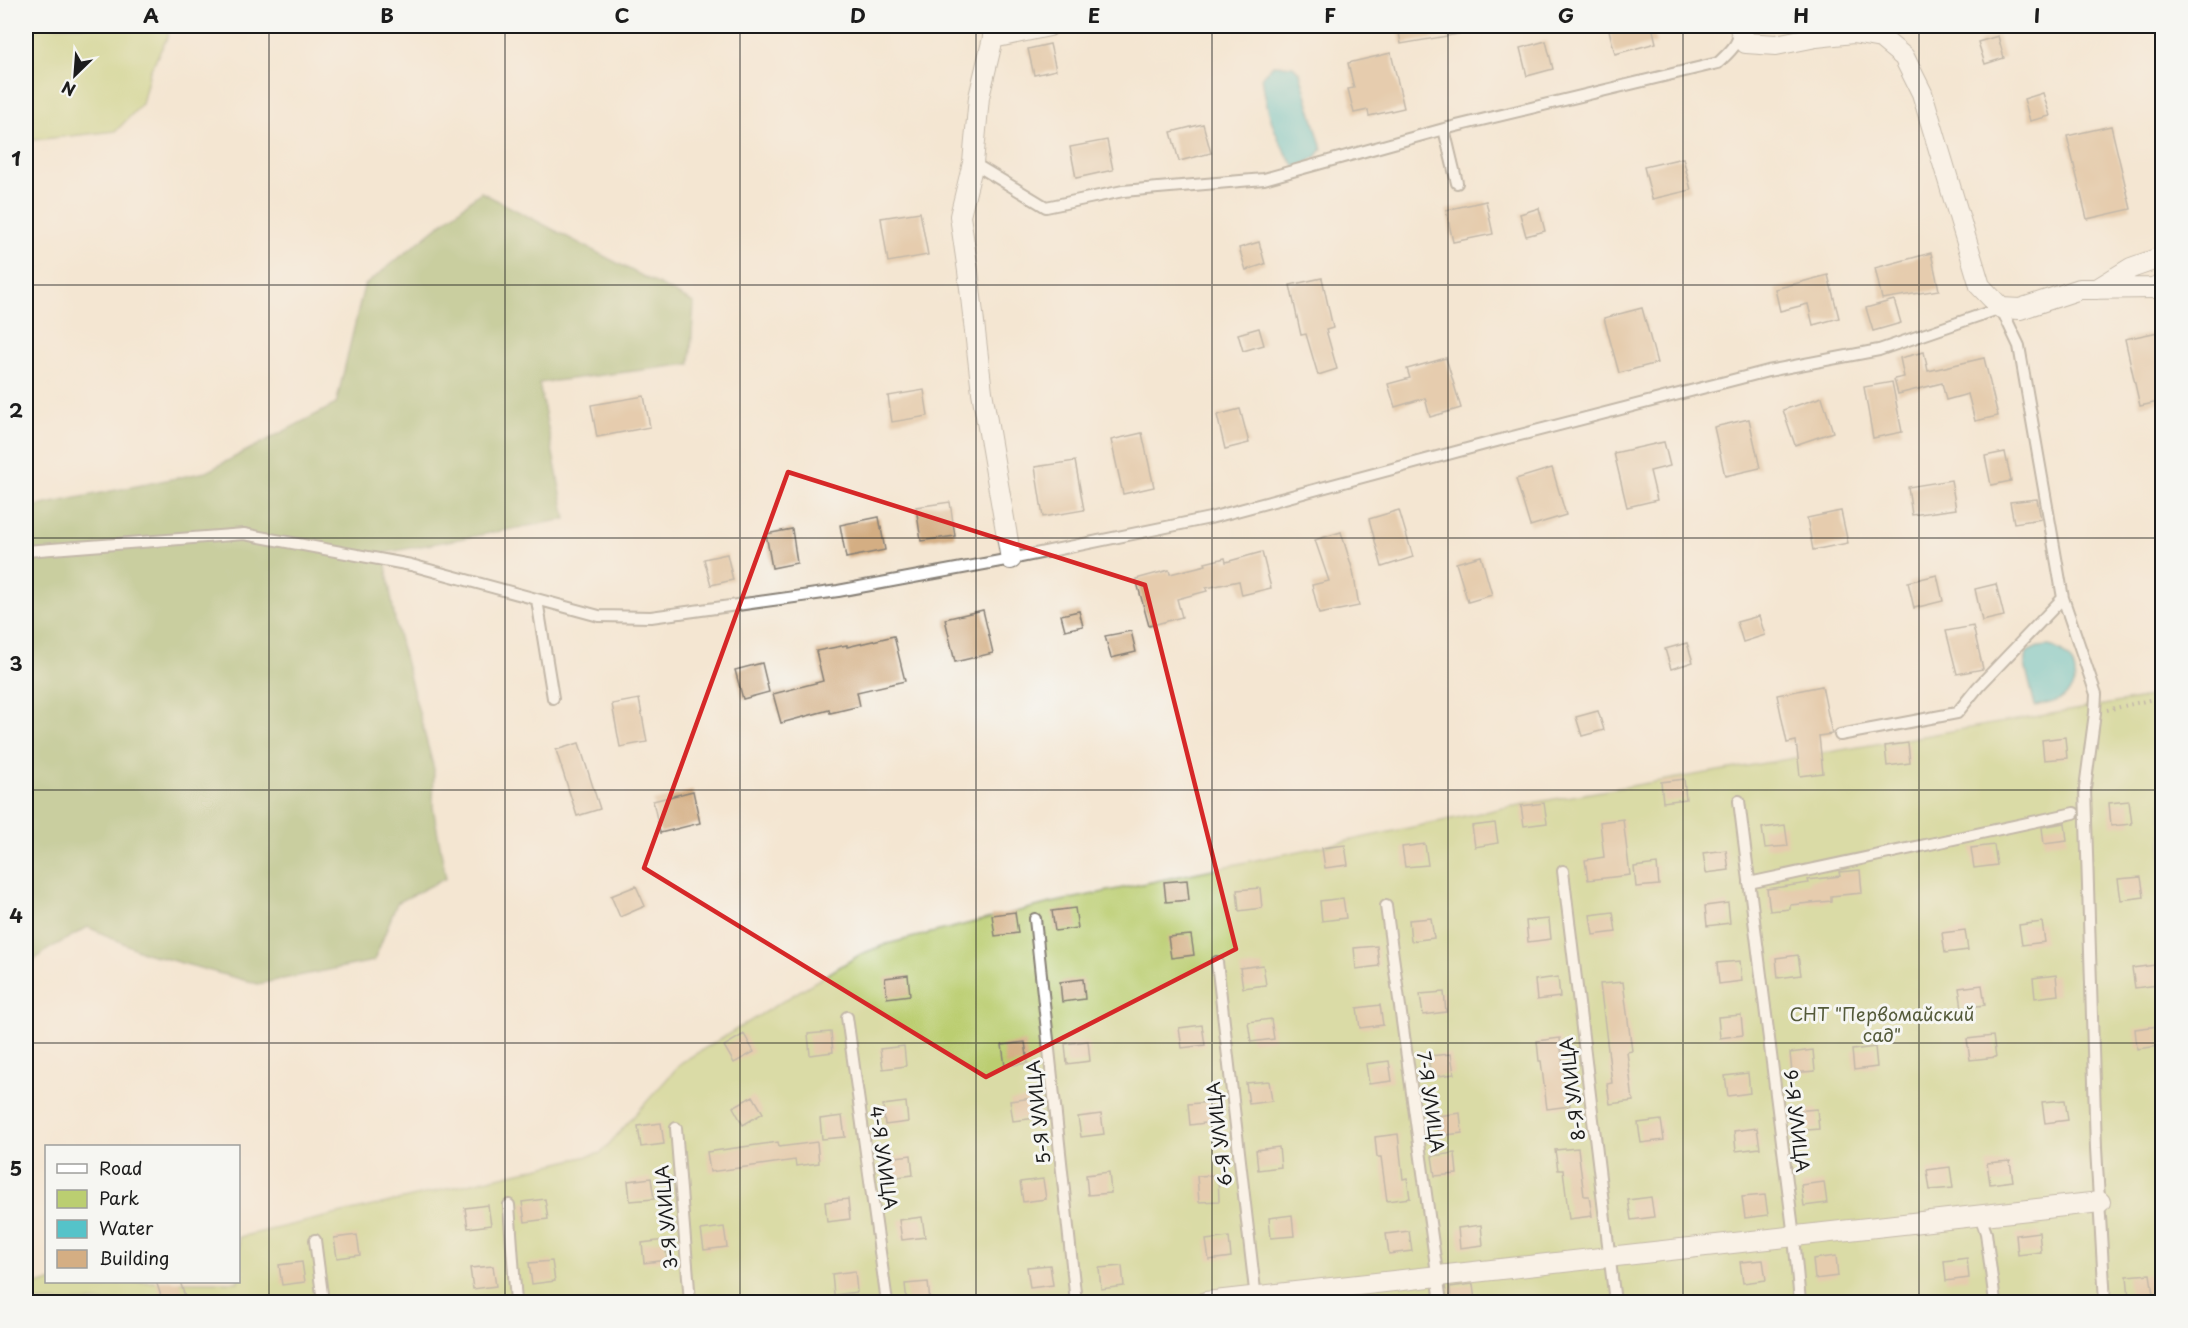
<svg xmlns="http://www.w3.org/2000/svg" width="2188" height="1328" font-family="'Playpen Sans',sans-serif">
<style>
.green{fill:#bbce71;stroke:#6c7546;stroke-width:1.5}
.forest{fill:#94b163;stroke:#586640;stroke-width:1.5}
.water{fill:#55c3c9;stroke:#387072;stroke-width:1.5}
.building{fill:#d4ae83}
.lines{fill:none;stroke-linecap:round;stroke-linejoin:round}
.lane-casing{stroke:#888177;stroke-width:14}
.street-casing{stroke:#888177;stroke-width:22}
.path{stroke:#888177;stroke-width:4;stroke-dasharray:1.5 4.5;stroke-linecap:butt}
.lane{stroke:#fff;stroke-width:10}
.street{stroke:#fff;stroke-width:20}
.marked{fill:none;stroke:#d62828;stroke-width:4.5;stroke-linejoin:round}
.grid{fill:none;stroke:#1c1c1c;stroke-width:1.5;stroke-opacity:0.55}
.labels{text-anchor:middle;stroke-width:6;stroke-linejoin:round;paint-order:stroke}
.park-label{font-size:18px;fill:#545a3a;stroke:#f6f6f2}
.street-label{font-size:18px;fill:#1c1c1c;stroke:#f6f6f2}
.neatline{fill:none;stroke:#1c1c1c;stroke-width:2}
.grid-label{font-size:20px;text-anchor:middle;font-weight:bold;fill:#1c1c1c}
</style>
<rect width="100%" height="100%" fill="#f6f6f2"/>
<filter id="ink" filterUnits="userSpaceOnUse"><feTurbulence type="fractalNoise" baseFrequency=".0167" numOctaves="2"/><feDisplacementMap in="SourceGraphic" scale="12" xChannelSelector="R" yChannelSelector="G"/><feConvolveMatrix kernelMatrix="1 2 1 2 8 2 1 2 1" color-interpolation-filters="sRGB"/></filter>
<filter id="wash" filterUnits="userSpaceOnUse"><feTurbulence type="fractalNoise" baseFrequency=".008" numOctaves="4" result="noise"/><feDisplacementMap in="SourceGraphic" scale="24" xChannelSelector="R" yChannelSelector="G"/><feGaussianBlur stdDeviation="1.35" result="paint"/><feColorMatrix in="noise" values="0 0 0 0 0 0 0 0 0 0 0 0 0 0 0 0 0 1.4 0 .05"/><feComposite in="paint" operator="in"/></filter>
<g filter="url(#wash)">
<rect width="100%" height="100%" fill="#f4e6d2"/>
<path class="green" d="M26,26H169L168,36L150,71L142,104L116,131L26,141Z
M2162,695V1302H26V1287L48,1282H238L239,1237L601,1153L682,1062L861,954L887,944L1047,904L1508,807Z"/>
<path class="forest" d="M481,192L694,303L690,364L539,383L566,519L384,553L396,626L434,769L433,807L446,878L397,903L374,961L258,984L145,953L88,927L45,951L26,967V508L206,472L336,404L364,286Z"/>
<path class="water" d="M1273,65L1293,66L1300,73L1322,149L1317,156L1297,169C1276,143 1266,110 1262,77Z
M2049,646C2073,652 2085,679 2065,696C2056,703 2046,704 2035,706L2025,665L2027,652L2038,647Z"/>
<g id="blocks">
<path class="building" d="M1398,26H1458L1459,34L1401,44Z
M1608,26H1652L1656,43L1615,54Z
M1998,36L2004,58L1985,64L1978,42Z
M1546,41L1553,69L1527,76L1520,48Z
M1050,44L1056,70L1034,75L1028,49Z
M1391,53L1404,108L1369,116L1368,110L1354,113L1348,89L1354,88L1348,63Z
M2043,93L2050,116L2030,121L2024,99Z
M1203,124L1211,153L1179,161L1171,132Z
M2111,126L2131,209L2087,219L2067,136Z
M1107,140L1113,170L1076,178L1070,147Z
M1683,158L1691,190L1652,199L1644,167Z
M1486,201L1493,234L1453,242L1446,210Z
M1539,208L1545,231L1526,236L1520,214Z
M920,212L928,255L888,262L881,218Z
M1259,242L1265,264L1246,270L1239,248Z
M1931,253L1939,290L1882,299L1875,268Z
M1828,275L1839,318L1813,325L1808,304L1780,311L1775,289Z
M1322,278L1333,328L1326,330L1337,369L1318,375L1306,334L1301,335L1290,285Z
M1894,300L1901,323L1873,331L1866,308Z
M1642,308L1657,363L1619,373L1604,318Z
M1259,328L1264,345L1243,351L1238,334Z
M2163,331V401L2140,406L2125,339Z
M1924,352L1928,371L1984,358L1998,416L1975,421L1968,394L1946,400L1942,383L1898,394L1894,379L1904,377L1900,358Z
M1446,358L1461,408L1430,417L1425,398L1395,407L1388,384L1410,378L1407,369Z
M1892,382L1902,432L1873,438L1864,387Z
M924,390L928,416L892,422L888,396Z
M644,396L650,427L597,437L591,405Z
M1822,397L1833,432L1795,445L1783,410Z
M1240,409L1249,443L1225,449L1217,415Z
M1749,419L1760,468L1725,476L1714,427Z
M1142,433L1154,487L1123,494L1111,440Z
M1664,442L1670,466L1650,471L1657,500L1627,507L1614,453Z
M2005,452L2011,481L1991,485L1985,456Z
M1075,461L1084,510L1043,517L1035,467Z
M1552,468L1566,515L1530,526L1516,479Z
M1951,480L1956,509L1912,515L1908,487Z
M2037,499L2041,519L2014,523L2010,502Z
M950,502L955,536L921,541L916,507Z
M1399,510L1413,557L1382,567L1369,519Z
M1841,511L1848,543L1813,550L1807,518Z
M879,517L885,550L846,558L840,525Z
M792,529L797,563L772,568L766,534Z
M1341,532L1353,571L1359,606L1319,614L1312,585L1329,581L1315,540Z
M1262,552L1271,588L1242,595L1239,581L1206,588L1207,591L1177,599L1182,617L1149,626L1136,579L1169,570L1170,574L1206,565L1205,563L1225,558L1226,562Z
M727,554L733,580L711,585L704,559Z
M1481,556L1492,595L1468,602L1456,563Z
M1937,575L1943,601L1914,608L1908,582Z
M1996,584L2004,616L1982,621L1975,589Z
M983,610L993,653L955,662L945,619Z
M1079,611L1083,626L1065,630L1061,615Z
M1759,616L1765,635L1743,642L1737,622Z
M1973,626L1983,669L1957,674L1946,631Z
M1131,631L1136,652L1111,658L1105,636Z
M894,636L905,681L857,692L860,706L830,713L829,710L781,723L773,694L823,681L816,651L847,645V647Z
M1687,643L1693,662L1671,669L1665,649Z
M762,663L769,692L743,699L735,670Z
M1822,686L1832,734L1819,736L1823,773L1800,776L1796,741L1787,743L1777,695Z
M639,699L647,742L620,747L612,704Z
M1598,711L1604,730L1582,736L1576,717Z
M2065,737L2067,758L2044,760L2042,740Z
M579,743L600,809L577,816L556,750Z
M1908,743L1910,763L1887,766L1885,746Z
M1684,779L1686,799L1663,802L1661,782Z
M693,791L700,823L660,833L653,801Z
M2129,801L2132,824L2111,826L2109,803Z
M1544,803L1547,823L1524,826L1521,806Z
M1623,819L1630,875L1588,880L1585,860L1604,857L1600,822Z
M1495,823L1498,843L1475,847L1472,826Z
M2065,823L2067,841L2044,844L2042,827Z
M1785,825L1788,846L1765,848L1762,828Z
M1425,844L1428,865L1405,867L1402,847Z
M1345,845L1348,865L1325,868L1322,848Z
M1994,845L1997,865L1974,868L1971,848Z
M1726,850L1729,870L1706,873L1703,853Z
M1657,864L1659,885L1636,887L1634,867Z
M1860,870L1862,893L1831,896V901L1790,905V909L1770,911L1767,889L1809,883L1808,880L1840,876L1839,872Z
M2141,877L2144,897L2121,900L2118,879Z
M1187,880L1189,900L1166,902L1164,882Z
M636,886L645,906L620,917L611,896Z
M1260,888L1262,908L1239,911L1237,890Z
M1343,898L1346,918L1322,921L1320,901Z
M1728,903L1730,923L1707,926L1705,906Z
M1075,908L1078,928L1055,931L1052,911Z
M1015,912L1018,933L995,936L992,915Z
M1613,912L1616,932L1593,935L1590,915Z
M1431,918L1434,938L1411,941L1409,920Z
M1549,919L1551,939L1528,942L1526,921Z
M2042,922L2045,942L2022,945L2019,925Z
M1965,930L1968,950L1945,953L1942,933Z
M1191,935L1194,955L1171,958L1168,937Z
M1377,946L1379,966L1356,969L1354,948Z
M1798,955L1801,975L1778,978L1776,958Z
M1740,961L1742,981L1719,984L1717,963Z
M1263,965L1266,985L1243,988L1240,968Z
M2155,965L2158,985L2135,988L2132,968Z
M908,975L910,995L887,998L885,978Z
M2056,975L2058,995L2035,998L2033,978Z
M1558,977L1560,997L1537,1000L1535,980Z
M1083,979L1085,999L1062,1002L1060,982Z
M1623,982L1632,1051L1627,1052L1633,1101L1610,1104L1607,1084L1612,1083L1600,984Z
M1982,985L1985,1005L1962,1008L1959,988Z
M1444,992L1446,1012L1423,1015L1420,994Z
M1380,1005L1383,1025L1360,1028L1357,1008Z
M1741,1015L1743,1035L1720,1038L1718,1017Z
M1271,1019L1274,1039L1251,1042L1248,1022Z
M1202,1025L1205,1045L1182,1048L1179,1028Z
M2158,1026L2160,1046L2137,1049L2135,1029Z
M831,1032L833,1052L810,1055L808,1034Z
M744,1034L754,1052L734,1063L724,1046Z
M1993,1036L1996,1057L1970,1060L1967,1039Z
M1560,1038L1565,1086H1568L1570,1106L1547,1109L1541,1061H1539L1537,1041Z
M1088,1041L1090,1061L1067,1064L1065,1044Z
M1025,1042L1028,1063L1005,1066L1002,1045Z
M904,1046L906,1066L883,1069L880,1049Z
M1875,1047L1877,1067L1854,1070L1852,1050Z
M1813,1050L1815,1071L1792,1073L1790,1053Z
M1451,1054L1454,1074L1431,1077L1428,1056Z
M1389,1061L1392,1081L1369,1084L1366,1064Z
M1748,1073L1750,1093L1728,1096L1725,1076Z
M1269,1081L1272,1101L1249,1104L1246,1083Z
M753,1096L763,1113L743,1125L733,1107Z
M1033,1098L1036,1118L1013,1121L1010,1101Z
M2065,1100L2068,1120L2045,1123L2042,1102Z
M906,1102L908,1122L885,1125L883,1105Z
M1211,1102L1213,1122L1190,1125L1188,1104Z
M1817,1109L1819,1129L1796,1131L1794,1111Z
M1460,1113L1462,1133L1439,1136L1437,1116Z
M1101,1114L1104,1134L1081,1137L1078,1117Z
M842,1116L845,1137L822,1139L820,1119Z
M1661,1120L1664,1140L1641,1143L1638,1123Z
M661,1123L664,1144L641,1147L638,1126Z
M1757,1128L1760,1148L1736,1151L1734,1131Z
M1398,1134L1403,1179L1407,1178L1410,1198L1387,1201L1381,1157H1377L1375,1137Z
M778,1142L779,1147L817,1142L819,1163L796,1166L795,1160L710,1172L707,1152Z
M1279,1147L1281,1167L1258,1170L1256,1150Z
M1578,1148L1584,1196H1589L1592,1216L1569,1219L1563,1170H1558L1555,1150Z
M1455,1153L1457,1174L1435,1176L1432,1156Z
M911,1155L913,1175L890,1178L888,1158Z
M2010,1161L2013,1181L1990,1184L1987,1163Z
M1950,1167L1953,1188L1930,1190L1927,1170Z
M1109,1172L1111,1193L1088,1195L1086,1175Z
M1218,1175L1219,1201L1199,1202L1197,1176Z
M651,1178L654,1199L630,1201L628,1181Z
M1043,1179L1046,1199L1023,1202L1020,1182Z
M1824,1182L1827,1203L1804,1206L1801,1185Z
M1765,1195L1768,1215L1745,1218L1742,1197Z
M1651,1197L1654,1217L1631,1220L1628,1200Z
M545,1199L548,1219L525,1222L522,1202Z
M848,1199L850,1219L827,1222L825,1202Z
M488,1205L491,1225L468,1228L465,1208Z
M1292,1215L1294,1236L1271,1238L1269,1218Z
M922,1217L925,1237L902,1240L899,1220Z
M1481,1225L1483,1245L1460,1248L1458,1228Z
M724,1227L727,1247L704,1250L701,1230Z
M1409,1231L1412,1251L1389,1254L1386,1234Z
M2039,1232L2041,1252L2018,1255L2016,1235Z
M357,1235L360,1255L337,1258L334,1238Z
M1229,1237L1231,1257L1209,1260L1206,1240Z
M665,1240L667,1260L644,1263L642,1243Z
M1836,1256L1838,1276L1815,1279L1813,1259Z
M1967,1258L1969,1278L1946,1281L1944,1261Z
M1763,1260L1766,1280L1743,1283L1740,1262Z
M552,1261L555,1281L532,1284L529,1263Z
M302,1262L305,1282L282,1285L279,1265Z
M1050,1265L1053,1285L1030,1288L1027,1267Z
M493,1266L496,1286L473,1289L470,1268Z
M1122,1266L1124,1286L1101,1289L1099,1268Z
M855,1271L857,1292L834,1295L832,1274Z
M2150,1274L2153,1294L2129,1297L2127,1276Z
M156,1281H180L185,1297L163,1302Z
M928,1282L930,1302H907L905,1284Z
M1473,1284L1475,1301L1451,1302L1450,1287Z"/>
</g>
</g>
<g filter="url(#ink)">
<use href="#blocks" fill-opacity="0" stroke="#888177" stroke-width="1.5"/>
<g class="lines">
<g class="lane-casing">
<path id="lane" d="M973,163L1046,207L1123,191L1264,179L1444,129
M1457,183L1444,129L1718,63C1727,54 1739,45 1739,32
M26,551L244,534L411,565L599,616L651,617L838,591L1011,559L1210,518L1489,443L1768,371L1879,350L2001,308L2019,346L2063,598L2096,694L2095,713L2085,788L2096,1148L2105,1302
M537,600L553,698
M1840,735L1957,713L1978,687L2063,598
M1739,801L1794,1237L1800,1302
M1563,871L1615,1302
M1749,883L2074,813
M1386,906L1441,1302
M1035,919L1076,1302
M1217,962L1256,1299
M847,1017L887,1302
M676,1128L690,1302
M509,1205L516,1302
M1980,1216L1986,1233L1995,1302
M315,1240L323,1302"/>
</g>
<g class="street-casing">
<path id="street" d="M993,26V38L979,97L973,163L960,216L968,271L982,392L1011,559
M1739,26L1746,43L1776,45L1816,37L1853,33L1881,38L1904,57L1922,93L1980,286L2001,308L2020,309L2080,289L2153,288L2162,284
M993,38L1049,26
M2097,289L2131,268L2162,257
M1206,1302L2100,1202"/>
</g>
<path class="path" d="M2107,710L2162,697"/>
<use href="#lane" class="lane"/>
<use href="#street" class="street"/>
</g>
</g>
<path d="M0 0H2188V1328H0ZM788,472L1145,585L1236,949L986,1077L644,868Z" fill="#f4e6d2" fill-opacity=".55" fill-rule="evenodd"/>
<path class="marked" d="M788,472L1145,585L1236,949L986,1077L644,868Z"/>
<path class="grid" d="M269,26V1302M505,26V1302M740,26V1302M976,26V1302M1212,26V1302M1448,26V1302M1683,26V1302M1919,26V1302M26,285H2162M26,538H2162M26,790H2162M26,1043H2162"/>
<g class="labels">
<g class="park-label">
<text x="1882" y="1021">СНТ "Первомайский<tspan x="1882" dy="21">сад"</tspan></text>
</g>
<g class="street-label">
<text transform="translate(1573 1089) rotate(-97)" y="6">8-Я УЛИЦА</text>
<text transform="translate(1430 1102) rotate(82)" y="6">7-Я УЛИЦА</text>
<text transform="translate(1039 1112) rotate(-96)" y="6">5-Я УЛИЦА</text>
<text transform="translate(1796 1121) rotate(83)" y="6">9-Я УЛИЦА</text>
<text transform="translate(1220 1134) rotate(-97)" y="6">6-Я УЛИЦА</text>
<text transform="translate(883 1158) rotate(82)" y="6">4-Я УЛИЦА</text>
<text transform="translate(667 1217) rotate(-95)" y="6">3-Я УЛИЦА</text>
</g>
</g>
<rect width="2188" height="1328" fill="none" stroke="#f6f6f2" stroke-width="66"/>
<rect x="45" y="1145" width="195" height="138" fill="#f6f6f2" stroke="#9f9f9c" stroke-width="1.5"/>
<rect x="57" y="1164" width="30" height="9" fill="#ffffff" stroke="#9f9f9c" stroke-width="1.5"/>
<text x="99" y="1175" font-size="18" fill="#1c1c1c">Road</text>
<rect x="57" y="1190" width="30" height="18" fill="#bbce71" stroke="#9f9f9c" stroke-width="1.5"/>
<text x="99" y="1205" font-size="18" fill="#1c1c1c">Park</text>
<rect x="57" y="1220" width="30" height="18" fill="#55c3c9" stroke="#9f9f9c" stroke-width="1.5"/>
<text x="99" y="1235" font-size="18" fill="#1c1c1c">Water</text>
<rect x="57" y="1250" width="30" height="18" fill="#d4ae83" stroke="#9f9f9c" stroke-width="1.5"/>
<text x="99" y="1265" font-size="18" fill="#1c1c1c">Building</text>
<g transform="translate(75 75) rotate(205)" stroke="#f6f6f2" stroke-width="4.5" paint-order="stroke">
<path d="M0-4.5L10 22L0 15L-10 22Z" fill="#1c1c1c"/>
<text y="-9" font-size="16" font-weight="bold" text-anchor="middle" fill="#1c1c1c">N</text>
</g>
<rect x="33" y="33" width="2122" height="1262" class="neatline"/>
<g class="grid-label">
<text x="151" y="23">A</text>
<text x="387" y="23">B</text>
<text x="622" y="23">C</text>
<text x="858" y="23">D</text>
<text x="1094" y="23">E</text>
<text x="1330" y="23">F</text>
<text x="1566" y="23">G</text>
<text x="1801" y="23">H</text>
<text x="2037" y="23">I</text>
<text x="16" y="166">1</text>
<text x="16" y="418">2</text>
<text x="16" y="671">3</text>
<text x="16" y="923">4</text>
<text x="16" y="1176">5</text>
</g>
</svg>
